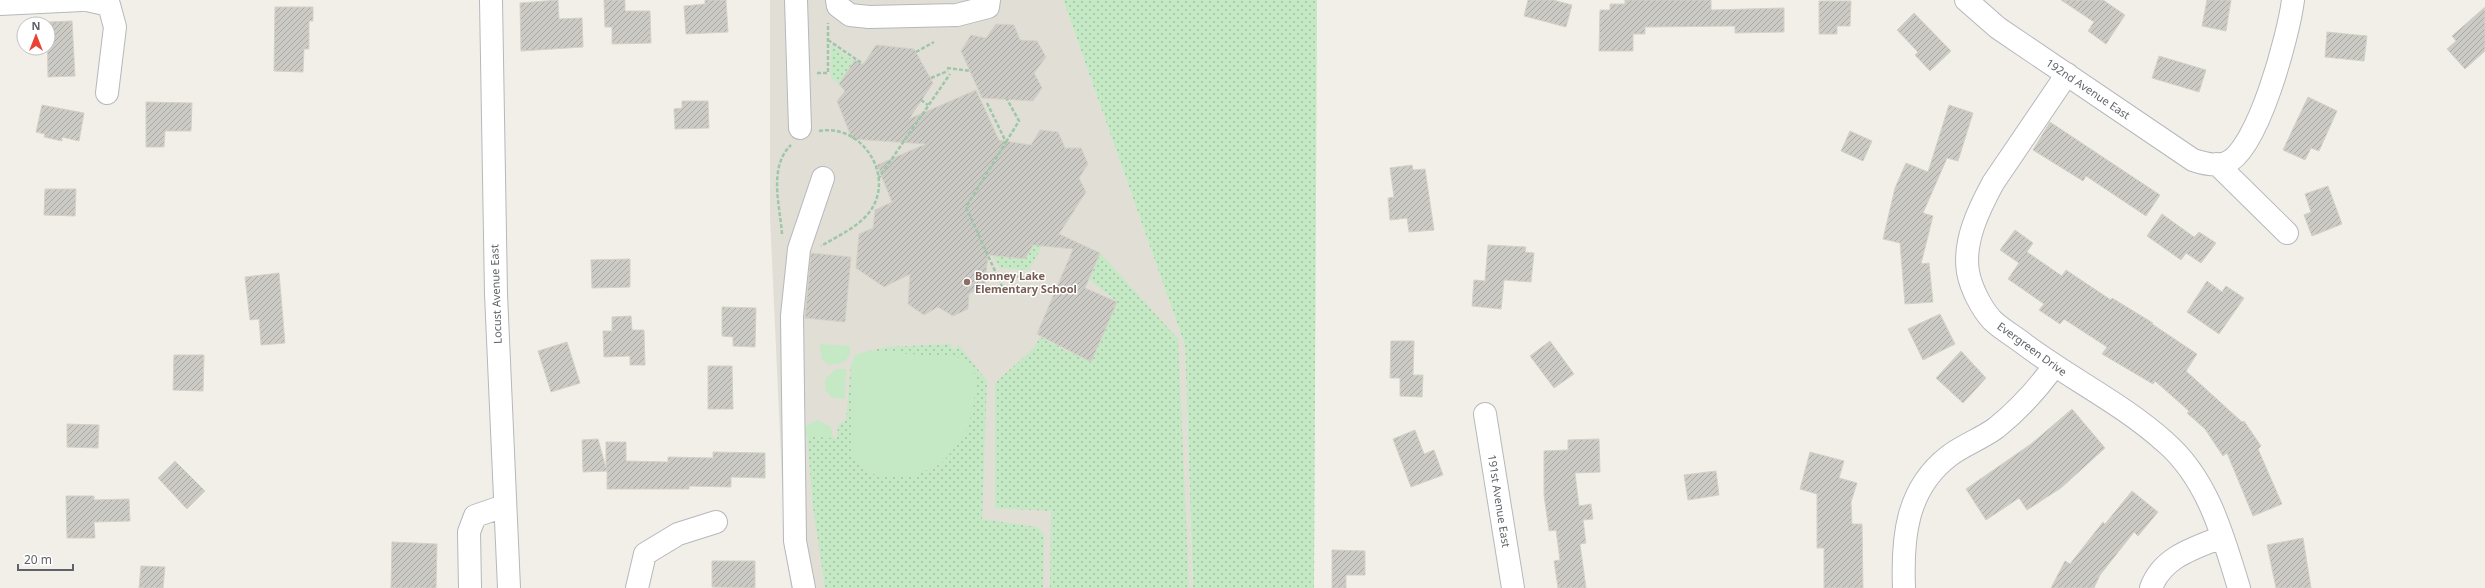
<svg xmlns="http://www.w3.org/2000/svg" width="2485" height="588" font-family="'Noto Sans',sans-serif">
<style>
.education{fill:#e1ded6}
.grass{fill:url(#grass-dots)}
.pitch{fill:#c5e8c5}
.building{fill:url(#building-hatch);stroke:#d6d1c6}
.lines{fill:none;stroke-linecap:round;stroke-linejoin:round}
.minor-casing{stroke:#b5b8bc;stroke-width:24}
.path{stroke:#9cc7a9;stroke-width:2.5;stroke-dasharray:4 2;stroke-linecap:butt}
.minor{stroke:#fff;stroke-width:22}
.education-dot{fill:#8d6e63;stroke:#fff;stroke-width:1.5}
.labels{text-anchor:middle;stroke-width:3;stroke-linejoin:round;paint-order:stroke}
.street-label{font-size:11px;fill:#5f6368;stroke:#fff}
.education-label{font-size:11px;font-weight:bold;fill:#785e54;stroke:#fff;text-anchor:start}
</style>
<defs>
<pattern id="grass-dots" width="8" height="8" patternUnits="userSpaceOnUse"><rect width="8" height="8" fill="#c5e8c5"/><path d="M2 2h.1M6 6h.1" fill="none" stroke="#a3c0a4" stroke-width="1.8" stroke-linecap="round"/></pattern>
<pattern id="building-hatch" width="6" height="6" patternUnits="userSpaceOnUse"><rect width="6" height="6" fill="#cccac5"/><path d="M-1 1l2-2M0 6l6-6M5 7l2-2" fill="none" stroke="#a9a8a4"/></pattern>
</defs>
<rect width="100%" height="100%" fill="#f1efe8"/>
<path class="education" d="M770,0H1063L1185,346L1193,588H791L785,545L770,217Z"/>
<path class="grass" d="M1063,0H1317L1314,588H1193L1185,346Z
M831,45L854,61L839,84L831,78Z
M999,242L1007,257L1025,259L1033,245L1042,246L1029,270L999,268L991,249Z
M1100,253L1178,339L1189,588H1050L1051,511L995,508V383L1034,348L1040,337L1059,346V348L1091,361L1103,336L1082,327L1117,302L1089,279Z
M951,344L952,349H956L958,344L987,381L982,519L1037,527L1044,534L1043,588H825L813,507L807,436L837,438L838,425L846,420L851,364L852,459L872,474L910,477L941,464L977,378L964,359L869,351L887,347Z"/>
<path class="pitch" d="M820,344L850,346V355L843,363L829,365L821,358Z
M869,351L964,358L977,378L973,409L965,436L941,464L910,477L872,474L852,459L851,364L855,355Z
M836,369H846L845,399L831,397L825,389V379Z
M818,420L831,427L833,438L801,436L805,426Z"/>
<path class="building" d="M558,0L559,19L582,18L583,47L521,51L520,3Z
M604,0H625V11H650L651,43L612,44V27H605Z
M705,0H726L728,32L686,34L684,6L705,4Z
M1528,0H1553L1572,5L1566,27L1524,16Z
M1625,0H1711V10L1784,8V32L1735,33V26L1645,27V34H1633V51H1599L1600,10H1610V4H1625Z
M2061,0H2103L2125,15L2106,44L2088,31L2094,22Z
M2207,0H2231L2226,31L2202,26Z
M1819,1H1851L1850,26H1837V34H1819Z
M275,7H313V21H309V49H304L303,72L274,71Z
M2485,7V51L2465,69L2447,49L2456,41L2452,36Z
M1914,13L1951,51L1930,71L1915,55L1918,52L1897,30Z
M72,21L75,76L48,77L47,22Z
M996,24L1014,25L1020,40L1037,41L1046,57L1034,73L1042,88L1033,101L982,98L961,51L971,35L986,38Z
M2327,32L2367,36L2364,61L2325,57Z
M876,45L914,49L933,83L909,119L976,90L999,140L1031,145L1040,130L1058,132L1065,148H1081L1088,164L1079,178L1086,192L1059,234L1100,253L1085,288L1117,302L1091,362L1037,334L1073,249L1033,245L1025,259L988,255L985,285L969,294L968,309L953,316L938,307L924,315L908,304L910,274L884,287L856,268L859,234L873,228L875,210L892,202L877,165L926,144L852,139L837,101L845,91L839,84L855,60L863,65Z
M2159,56L2206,70L2199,92L2152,78Z
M2308,97L2337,111L2319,151L2311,148L2305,160L2283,150Z
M682,101H708L709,128L675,129L674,109L682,108Z
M146,102L192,103L191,131H165L164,147H146Z
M42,105L84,113L79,141L62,137V141L44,137L45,134L36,132Z
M1949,105L1973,113L1958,161L1947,158L1923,213L1933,216L1921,264L1929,263L1933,302L1905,304L1900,243L1883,239L1895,188L1906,163L1928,172Z
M2050,122L2160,195L2146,216L2086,176L2083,181L2033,150Z
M1850,131L1872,141L1863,161L1841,151Z
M1412,165L1413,170L1425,169L1434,230L1409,232L1407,218L1390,220L1388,198L1394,197L1390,168Z
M2328,186L2342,224L2312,236L2304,215L2311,212L2305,194Z
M45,189H76L75,216L44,215Z
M2162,214L2194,237L2199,232L2216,243L2201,263L2186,253L2181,260L2147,236Z
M2015,230L2033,243L2027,252L2062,276L2066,270L2111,300L2112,298L2153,323L2152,324L2197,354L2186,371L2242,422L2244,421L2261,446L2258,449L2282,504L2253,516L2227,453L2223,456L2205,429L2187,413L2189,411L2155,381L2153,384L2102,354L2107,347L2064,319L2060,324L2039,310L2044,304L2008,279L2019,263L2000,250Z
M1488,245L1526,247L1525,252L1534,253L1531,282L1504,280L1501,309L1472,306L1474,280L1485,281Z
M811,253L851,257L845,322L805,318Z
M630,259V287L592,288L591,260Z
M279,273L285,343L261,345L259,319L250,320L245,277Z
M2207,281L2222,292L2226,286L2244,298L2219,334L2187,312Z
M722,307L756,308L755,347L733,346V337L722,336Z
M1940,314L1955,344L1923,360L1908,329Z
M631,316L632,330H644L645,365H630V356L604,357L603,331H612V317Z
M1391,341H1414L1413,375H1423L1422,397L1400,396V378H1390Z
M1550,341L1574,374L1554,388L1530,356Z
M567,342L580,383L551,392L538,351Z
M1961,351L1986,378L1963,403L1936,378Z
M174,355H204L203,391L173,390Z
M708,366H732L733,409H708Z
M2072,409L2105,448L2061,488L2027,510L2019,498L1986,520L1966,489L2031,444Z
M67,424L99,425L98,448L67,447Z
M1415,430L1424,454L1434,450L1443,475L1411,487L1393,439Z
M598,439L606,468V442H626V461L668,462V457L713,458V452L765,453V478L731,477V487L689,486V489H607V471L583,472L582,440Z
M1599,439L1600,472L1575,473L1579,506L1591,504L1593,519L1583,520L1586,543L1580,544L1586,588H1558L1554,561L1560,560L1556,530L1549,531L1544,495V451L1568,450V440Z
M1810,452L1844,461L1839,478L1857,483L1851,502L1852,524H1862L1863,588H1824V548H1817V494L1800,489Z
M175,461L205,491L187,509L158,478Z
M1716,471L1719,495L1688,500L1684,475Z
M2132,491L2158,512L2138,536L2134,532L2100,575L2094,588H2051L2065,561L2070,564L2103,522L2105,524Z
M66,496H94V500L129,499L130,521L94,522L95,538H67Z
M2303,538L2311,588H2276L2267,545Z
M392,542L437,544L436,588H391Z
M1332,550L1365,551V575H1346V588H1332Z
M712,561H755V588L712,587Z
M141,566L165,567L163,588H139Z"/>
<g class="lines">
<g class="minor-casing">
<path id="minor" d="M87,0L109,5L115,27L107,93
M491,0L496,294L509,588
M796,0L800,128
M837,0L838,6L850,15L869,17L957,15L988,7L989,0
M1966,0L1998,28L2193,160C2202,163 2216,167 2226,163C2258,151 2289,33 2293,0
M0,4L82,0
M2067,74L1993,183C1979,209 1963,241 1968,272C1971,288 1981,308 1992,320C2001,329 2014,336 2024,344C2069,378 2123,404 2165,442C2208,479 2223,536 2239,588
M2217,164L2287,233
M1485,414L1513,588
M470,588L469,532L475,516L504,506
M637,588L645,554L678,534L716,522
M804,588L795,541L792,316L799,249L823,178
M1904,588C1902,538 1906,489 1949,456C1963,445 1981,439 1996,428C2018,410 2037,390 2054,366
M2151,588C2162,557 2194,548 2222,537"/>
</g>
<path class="path" d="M828,40L863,64
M916,52L934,42
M947,68L970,71
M817,73H828V23
M931,78L948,71
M921,100L928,105
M987,103L1006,142L966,207L1005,293
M819,131C861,123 895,174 871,210C860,226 838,236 821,246
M1006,142L1019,121L1007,99
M878,179L950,74
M782,234C780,206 768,167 791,145
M997,274L1031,278"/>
<use href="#minor" class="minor"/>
</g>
<circle class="education-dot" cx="967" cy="282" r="4"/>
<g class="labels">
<g class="street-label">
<text transform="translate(2088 89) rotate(34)" y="4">192nd Avenue East</text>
<text transform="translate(496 294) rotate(-92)" y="4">Locust Avenue East</text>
<text transform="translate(2032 349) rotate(36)" y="4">Evergreen Drive</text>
<text transform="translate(1499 501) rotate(81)" y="4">191st Avenue East</text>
</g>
<g class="education-label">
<text x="975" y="280">Bonney Lake<tspan x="975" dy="13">Elementary School</tspan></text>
</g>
</g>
<g transform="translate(36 36)"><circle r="19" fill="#ffffff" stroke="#bfc1c3"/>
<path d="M0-3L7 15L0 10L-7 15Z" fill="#ea4335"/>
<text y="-6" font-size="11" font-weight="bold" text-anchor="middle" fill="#5f6368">N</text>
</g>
<path d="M18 564v6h55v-6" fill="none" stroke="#5f6368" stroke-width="2"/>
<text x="24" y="564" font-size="12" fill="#5f6368" stroke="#ffffff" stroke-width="3" paint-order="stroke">20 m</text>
</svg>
